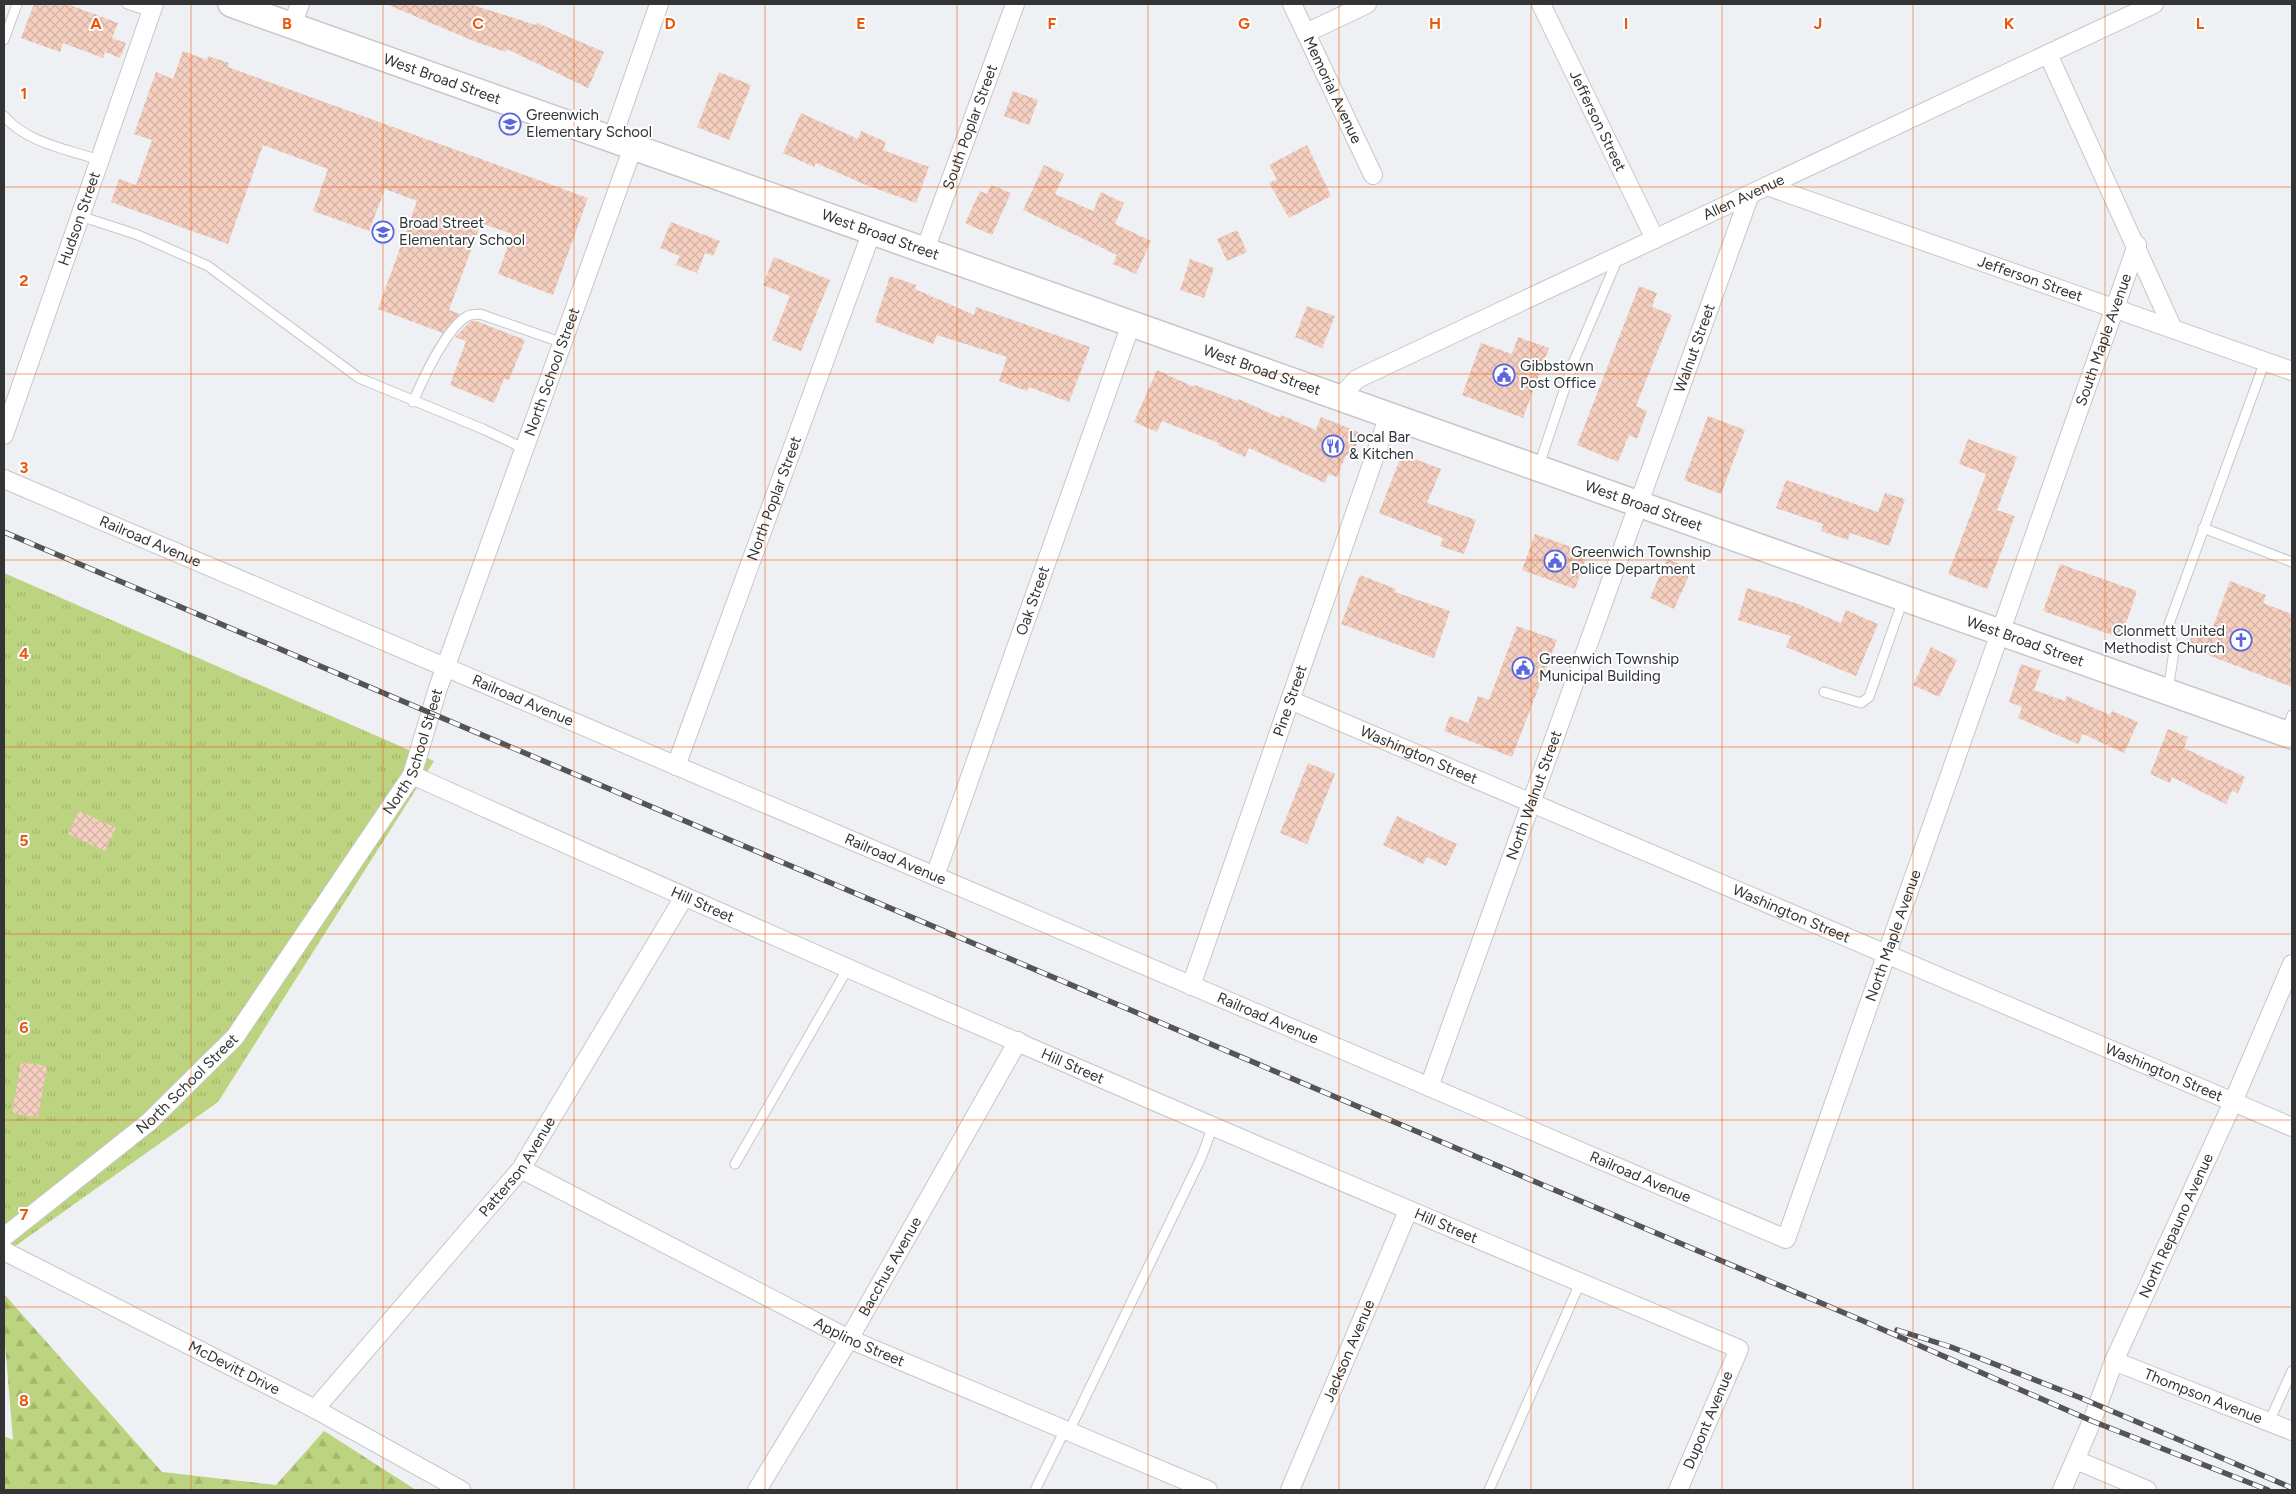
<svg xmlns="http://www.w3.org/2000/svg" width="2296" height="1494" font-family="Figtree,sans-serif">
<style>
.grass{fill:url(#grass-tufts)}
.forest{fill:url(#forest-firs)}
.building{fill:url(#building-cross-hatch)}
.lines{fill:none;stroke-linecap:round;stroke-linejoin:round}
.lane-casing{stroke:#c6c7c9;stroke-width:11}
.street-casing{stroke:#c6c7c9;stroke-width:20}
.secondary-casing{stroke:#c6c7c9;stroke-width:28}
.lane{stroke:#fff;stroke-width:9}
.street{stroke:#fff;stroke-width:18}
.secondary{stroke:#fff;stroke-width:25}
.rail-casing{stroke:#535455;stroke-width:5.5}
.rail{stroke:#fdfeff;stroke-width:4;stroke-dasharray:11;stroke-linecap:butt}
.grid{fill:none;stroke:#e8590c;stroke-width:1;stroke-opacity:0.55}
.labels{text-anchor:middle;stroke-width:4;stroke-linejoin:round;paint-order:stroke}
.street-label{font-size:15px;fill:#333435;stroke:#fdfeff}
.poi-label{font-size:15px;fill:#333435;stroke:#fdfeff;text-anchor:start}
.grid-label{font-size:16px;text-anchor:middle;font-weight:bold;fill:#e8590c;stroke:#fdfeff;stroke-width:4;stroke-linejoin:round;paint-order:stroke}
</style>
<defs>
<pattern id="grass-tufts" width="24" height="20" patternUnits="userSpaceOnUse" patternTransform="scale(1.25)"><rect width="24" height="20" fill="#bcd37f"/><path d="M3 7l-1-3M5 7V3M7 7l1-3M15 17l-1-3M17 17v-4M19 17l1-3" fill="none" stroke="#a2b66e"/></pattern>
<pattern id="forest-firs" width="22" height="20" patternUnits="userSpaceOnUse" patternTransform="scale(1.25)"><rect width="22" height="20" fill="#bcd37f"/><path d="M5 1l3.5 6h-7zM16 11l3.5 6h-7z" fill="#a2b66e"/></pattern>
<pattern id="building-cross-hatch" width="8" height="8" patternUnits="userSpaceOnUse" patternTransform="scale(1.25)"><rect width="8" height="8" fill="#f5cfbf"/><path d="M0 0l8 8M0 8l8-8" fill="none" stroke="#d2b2a5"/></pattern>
</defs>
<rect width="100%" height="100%" fill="#eff0f3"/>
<path class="grass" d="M4,573L434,761L218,1102L4,1254Z"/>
<path class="forest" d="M4,1294L162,1472L276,1485L324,1431L416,1490H4V1436L13,1440L4,1332Z"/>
<path class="building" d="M34,4H67L118,23L112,38L126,43L120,58L105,52L103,58L63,43L60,52L21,38Z
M386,4H470L536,25L537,23L604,52L588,88L507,49L506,52L476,42Z
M183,51L207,60L208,56L229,63L228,67L588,198L553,295L498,274L512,234L481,223L449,310L460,314L443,333L378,309L417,201L385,189L369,231L313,211L328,169L263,145L228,244L111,202L119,179L136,185L152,140L134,134L156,72L173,79Z
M719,72L751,85L729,140L697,127Z
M1013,91L1038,100L1029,125L1004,116Z
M801,113L858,139L861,131L886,142L883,150L929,167L916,203L866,185L816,163L814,167L783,153Z
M1307,145L1331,196L1289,218L1269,183L1277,179L1269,165Z
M1044,165L1064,174L1055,194L1093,211L1101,192L1124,203L1115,224L1151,241L1136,274L1113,264L1117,255L1023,210Z
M991,185L1011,193L992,235L965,223L980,191L987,194Z
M671,222L720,241L713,256L705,253L697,273L676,265L680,256L660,248Z
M1237,230L1247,252L1227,261L1217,239Z
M774,257L830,280L801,351L772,340L790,296L763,285Z
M1190,259L1214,268L1204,298L1180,290Z
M890,276L916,285L915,289L974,315L976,307L1090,347L1069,402L1029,387L1027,391L999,381L1007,357L937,335L933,344L875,322Z
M1639,286L1657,293L1652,307L1672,315L1636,406L1647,411L1637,439L1629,435L1618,462L1577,445Z
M1307,306L1335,316L1322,348L1295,337Z
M471,321H476L525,340L509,380L504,379L494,403L450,385L466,341L455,337Z
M1518,337L1549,348L1523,418L1462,395L1481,343L1512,354Z
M1157,370L1194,387L1195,385L1238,401L1239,399L1280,418L1281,415L1316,430L1321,417L1361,433L1352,457L1346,455L1337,477L1328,474L1325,483L1249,448L1245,457L1218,445L1219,443L1162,421L1157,432L1134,422Z
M1708,416L1745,430L1721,494L1684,480Z
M1968,439L2017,457L1997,510L2015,516L1987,589L1948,574L1986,474L1959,464Z
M1402,454L1441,469L1427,503L1476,520L1464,554L1440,546L1443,538L1379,513Z
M1786,480L1878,512L1885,493L1905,499L1889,546L1850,533L1848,540L1821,531L1823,524L1776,508Z
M1535,534L1588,553L1575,589L1522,570Z
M1667,559L1692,569L1674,609L1650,598Z
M2060,564L2137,591L2121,638L2043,611Z
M1360,575L1396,589L1395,592L1450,611L1434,658L1341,624Z
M2230,581L2266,595L2263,603L2292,614V687L2187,647L2196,626L2211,632Z
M1747,588L1798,604L1841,623L1846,610L1878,624L1856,676L1786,647L1791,636L1738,620Z
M1517,626L1557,640L1512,757L1444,731L1450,716L1468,723L1478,696L1489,700Z
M1931,647L1957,660L1939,697L1913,685Z
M2021,664L2041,671L2034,690L2065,701L2067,696L2110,715L2112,711L2138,722L2124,753L2083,734L2078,744L2018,718L2022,707L2009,702Z
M2168,729L2188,737L2184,748L2245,777L2238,793L2232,791L2226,804L2172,777L2170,783L2150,774Z
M1308,763L1335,774L1307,844L1280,833Z
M79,811L116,828L105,851L68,834Z
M1397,816L1457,844L1446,866L1427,857L1423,864L1383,845Z
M21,1062L47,1066L38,1118L12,1113Z"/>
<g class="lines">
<g class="lane-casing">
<path id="lane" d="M127,4L151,12
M4,40L17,4
M4,116C27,143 67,149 99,160
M80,216L138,235L208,266L359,378L483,429L525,449
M413,402C422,381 447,326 468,316C471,314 477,315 480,314L563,343
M1538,468L1574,361L1618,258
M2203,528L2292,562
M2168,691L2174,651L2169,624L2265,361
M1824,692L1861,703L1869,697L1903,600
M2286,733L2292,715
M735,1164L848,968
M2269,1422L2292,1371
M1069,1431L1201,1158L1213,1126
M1035,1490L1065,1430
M1489,1490L1580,1283"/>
</g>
<g class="street-casing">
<g id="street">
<path id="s1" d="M1292,4L1373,175"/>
<path id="s2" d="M1541,4L1655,239"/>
<path d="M292,26L300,4"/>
<path d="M1306,33L1367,4"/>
<path d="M2048,54L2173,329"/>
<path d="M612,139L659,4"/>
<path id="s3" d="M1767,186L2292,371"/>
<path id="s4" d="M925,250L1015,4"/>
<path id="s5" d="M1340,397L1357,379L2154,4"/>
<path id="s6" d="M4,435L154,4"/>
<path id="s7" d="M4,479L1786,1239L2137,245"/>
<path id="s8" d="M1290,700L2292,1127"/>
<path id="s9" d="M676,766L872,231"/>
<path id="s10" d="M412,775C852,973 1294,1163 1739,1349L1678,1490"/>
<path id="s11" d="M935,876L1131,324"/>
<path id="s12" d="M1191,986L1389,415"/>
<path id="s13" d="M1429,1087L1750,194"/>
<path id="s14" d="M521,1169L849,1339L1208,1490"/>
<path id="s15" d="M4,1237L149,1122L235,1037L412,775L438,688L633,147"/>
<path id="s16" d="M4,1251L315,1409L461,1490"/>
<path id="s17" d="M2114,1361L2292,1431"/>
<path id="s18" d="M315,1409L521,1169L684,897"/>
<path d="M2076,1460L2147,1490"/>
<path id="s19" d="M757,1490L849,1339L1018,1041"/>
<path id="s20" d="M1290,1490L1408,1211"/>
<path id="s21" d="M2062,1490L2092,1421L2114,1361L2233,1102L2292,964"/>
</g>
</g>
<g class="secondary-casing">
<g id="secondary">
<path id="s22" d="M231,4L2292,736"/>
</g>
</g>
<use href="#lane" class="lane"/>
<use href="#street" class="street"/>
<use href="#secondary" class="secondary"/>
<g class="rail-casing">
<path id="rail" d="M4,532L1861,1320L2092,1421L2268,1490
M1897,1330L1951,1347L2081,1398L2292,1488"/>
</g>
<use href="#rail" class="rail"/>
</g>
<path class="grid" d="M191,4V1490M383,4V1490M574,4V1490M765,4V1490M957,4V1490M1148,4V1490M1339,4V1490M1531,4V1490M1722,4V1490M1913,4V1490M2105,4V1490M4,187H2292M4,374H2292M4,560H2292M4,747H2292M4,934H2292M4,1120H2292M4,1307H2292"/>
<defs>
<g id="school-ring" transform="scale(1.125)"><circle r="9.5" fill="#fdfeff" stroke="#5b65dd" stroke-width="1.5"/><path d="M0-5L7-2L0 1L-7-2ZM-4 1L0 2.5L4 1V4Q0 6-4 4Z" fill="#5b65dd"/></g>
<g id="civic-ring" transform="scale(1.125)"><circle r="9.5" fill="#fdfeff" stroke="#5b65dd" stroke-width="1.5"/><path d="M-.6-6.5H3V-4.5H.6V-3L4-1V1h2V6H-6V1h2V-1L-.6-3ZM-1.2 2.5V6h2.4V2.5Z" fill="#5b65dd"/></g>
<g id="restaurant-ring" transform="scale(1.125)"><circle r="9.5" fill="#fdfeff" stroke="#5b65dd" stroke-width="1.5"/><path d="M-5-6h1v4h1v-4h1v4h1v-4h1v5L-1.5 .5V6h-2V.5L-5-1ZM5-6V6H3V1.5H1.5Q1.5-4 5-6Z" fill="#5b65dd"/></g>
<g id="church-ring" transform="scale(1.125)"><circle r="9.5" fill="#fdfeff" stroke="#5b65dd" stroke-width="1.5"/><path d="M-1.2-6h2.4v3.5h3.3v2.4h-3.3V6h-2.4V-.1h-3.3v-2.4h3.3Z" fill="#5b65dd"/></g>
</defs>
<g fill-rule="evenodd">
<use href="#school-ring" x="510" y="124"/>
<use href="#school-ring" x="383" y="232"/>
<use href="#civic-ring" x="1504" y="375"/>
<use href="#restaurant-ring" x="1333" y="446"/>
<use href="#civic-ring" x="1555" y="561"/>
<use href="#church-ring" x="2241" y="640"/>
<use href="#civic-ring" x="1523" y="668"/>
</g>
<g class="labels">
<g class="street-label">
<text dy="5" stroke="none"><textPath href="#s22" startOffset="224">West Broad Street</textPath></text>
<text dy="5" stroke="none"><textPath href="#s1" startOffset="95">Memorial Avenue</textPath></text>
<text dy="5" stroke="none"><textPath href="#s2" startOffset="130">Jefferson Street</textPath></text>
<text dy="5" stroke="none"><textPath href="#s4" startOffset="131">South Poplar Street</textPath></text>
<text dy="5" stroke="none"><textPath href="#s5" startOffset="452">Allen Avenue</textPath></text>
<text dy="5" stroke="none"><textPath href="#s6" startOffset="229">Hudson Street</textPath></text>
<text dy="5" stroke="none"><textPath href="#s22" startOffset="689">West Broad Street</textPath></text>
<text dy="5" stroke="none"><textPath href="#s3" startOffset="279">Jefferson Street</textPath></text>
<text dy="5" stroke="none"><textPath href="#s7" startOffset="2891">South Maple Avenue</textPath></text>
<text dy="5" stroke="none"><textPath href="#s13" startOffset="785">Walnut Street</textPath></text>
<text dy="5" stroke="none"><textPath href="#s22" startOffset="1094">West Broad Street</textPath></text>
<text dy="5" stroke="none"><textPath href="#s15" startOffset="1049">North School Street</textPath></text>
<text dy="5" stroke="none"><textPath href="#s9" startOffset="285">North Poplar Street</textPath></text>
<text dy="5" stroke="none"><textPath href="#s22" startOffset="1499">West Broad Street</textPath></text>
<text dy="5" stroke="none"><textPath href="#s7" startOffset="159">Railroad Avenue</textPath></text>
<text dy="5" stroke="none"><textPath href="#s11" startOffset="292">Oak Street</textPath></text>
<text dy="5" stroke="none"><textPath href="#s22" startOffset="1904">West Broad Street</textPath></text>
<text dy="5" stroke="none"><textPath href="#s7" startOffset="564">Railroad Avenue</textPath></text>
<text dy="5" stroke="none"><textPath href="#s12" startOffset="302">Pine Street</textPath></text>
<text dy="5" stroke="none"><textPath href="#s15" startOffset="644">North School Street</textPath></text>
<text dy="5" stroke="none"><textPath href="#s8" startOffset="140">Washington Street</textPath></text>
<text dy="5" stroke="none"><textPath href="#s13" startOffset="310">North Walnut Street</textPath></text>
<text dy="5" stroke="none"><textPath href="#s7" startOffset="969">Railroad Avenue</textPath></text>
<text dy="5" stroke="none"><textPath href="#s10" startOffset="318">Hill Street</textPath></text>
<text dy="5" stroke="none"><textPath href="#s8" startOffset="545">Washington Street</textPath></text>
<text dy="5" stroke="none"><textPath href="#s7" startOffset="2259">North Maple Avenue</textPath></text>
<text dy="5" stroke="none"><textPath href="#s7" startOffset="1374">Railroad Avenue</textPath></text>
<text dy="5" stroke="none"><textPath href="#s10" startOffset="722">Hill Street</textPath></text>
<text dy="5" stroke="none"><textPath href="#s8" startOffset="950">Washington Street</textPath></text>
<text dy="5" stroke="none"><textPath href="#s15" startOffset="239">North School Street</textPath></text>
<text dy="5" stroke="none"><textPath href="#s18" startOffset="316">Patterson Avenue</textPath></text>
<text dy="5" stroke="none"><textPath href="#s7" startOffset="1779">Railroad Avenue</textPath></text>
<text dy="5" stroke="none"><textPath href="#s10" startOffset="1128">Hill Street</textPath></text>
<text dy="5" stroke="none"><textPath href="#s21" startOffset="288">North Repauno Avenue</textPath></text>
<text dy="5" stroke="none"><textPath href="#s19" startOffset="260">Bacchus Avenue</textPath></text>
<text dy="5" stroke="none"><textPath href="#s14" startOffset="380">Applino Street</textPath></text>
<text dy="5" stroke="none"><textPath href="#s20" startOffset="151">Jackson Avenue</textPath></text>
<text dy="5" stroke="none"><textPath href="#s16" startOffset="258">McDevitt Drive</textPath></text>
<text dy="5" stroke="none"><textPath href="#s17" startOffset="96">Thompson Avenue</textPath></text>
<text transform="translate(1708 1420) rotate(-67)" y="5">Dupont Avenue</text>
</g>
<g class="poi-label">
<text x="526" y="120">Greenwich<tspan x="526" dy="17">Elementary School</tspan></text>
<text x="399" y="228">Broad Street<tspan x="399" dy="17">Elementary School</tspan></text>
<text x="1520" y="371">Gibbstown<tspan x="1520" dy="17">Post Office</tspan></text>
<text x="1349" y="442">Local Bar<tspan x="1349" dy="17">&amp; Kitchen</tspan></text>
<text x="1571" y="557">Greenwich Township<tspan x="1571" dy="17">Police Department</tspan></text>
<text x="2225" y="636" text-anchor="end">Clonmett United<tspan x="2225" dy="17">Methodist Church</tspan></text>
<text x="1539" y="664">Greenwich Township<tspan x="1539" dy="17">Municipal Building</tspan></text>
</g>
</g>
<g class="grid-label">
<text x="96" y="29">A</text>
<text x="287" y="29">B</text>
<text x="478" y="29">C</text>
<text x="670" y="29">D</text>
<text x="861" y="29">E</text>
<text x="1052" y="29">F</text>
<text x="1244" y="29">G</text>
<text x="1435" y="29">H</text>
<text x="1626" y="29">I</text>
<text x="1818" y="29">J</text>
<text x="2009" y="29">K</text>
<text x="2200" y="29">L</text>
<text x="24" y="99">1</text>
<text x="24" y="286">2</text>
<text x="24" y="473">3</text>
<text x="24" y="659">4</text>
<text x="24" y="846">5</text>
<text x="24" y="1033">6</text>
<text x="24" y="1220">7</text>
<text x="24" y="1406">8</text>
</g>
<rect width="2296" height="1494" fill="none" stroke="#333435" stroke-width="10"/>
</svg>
